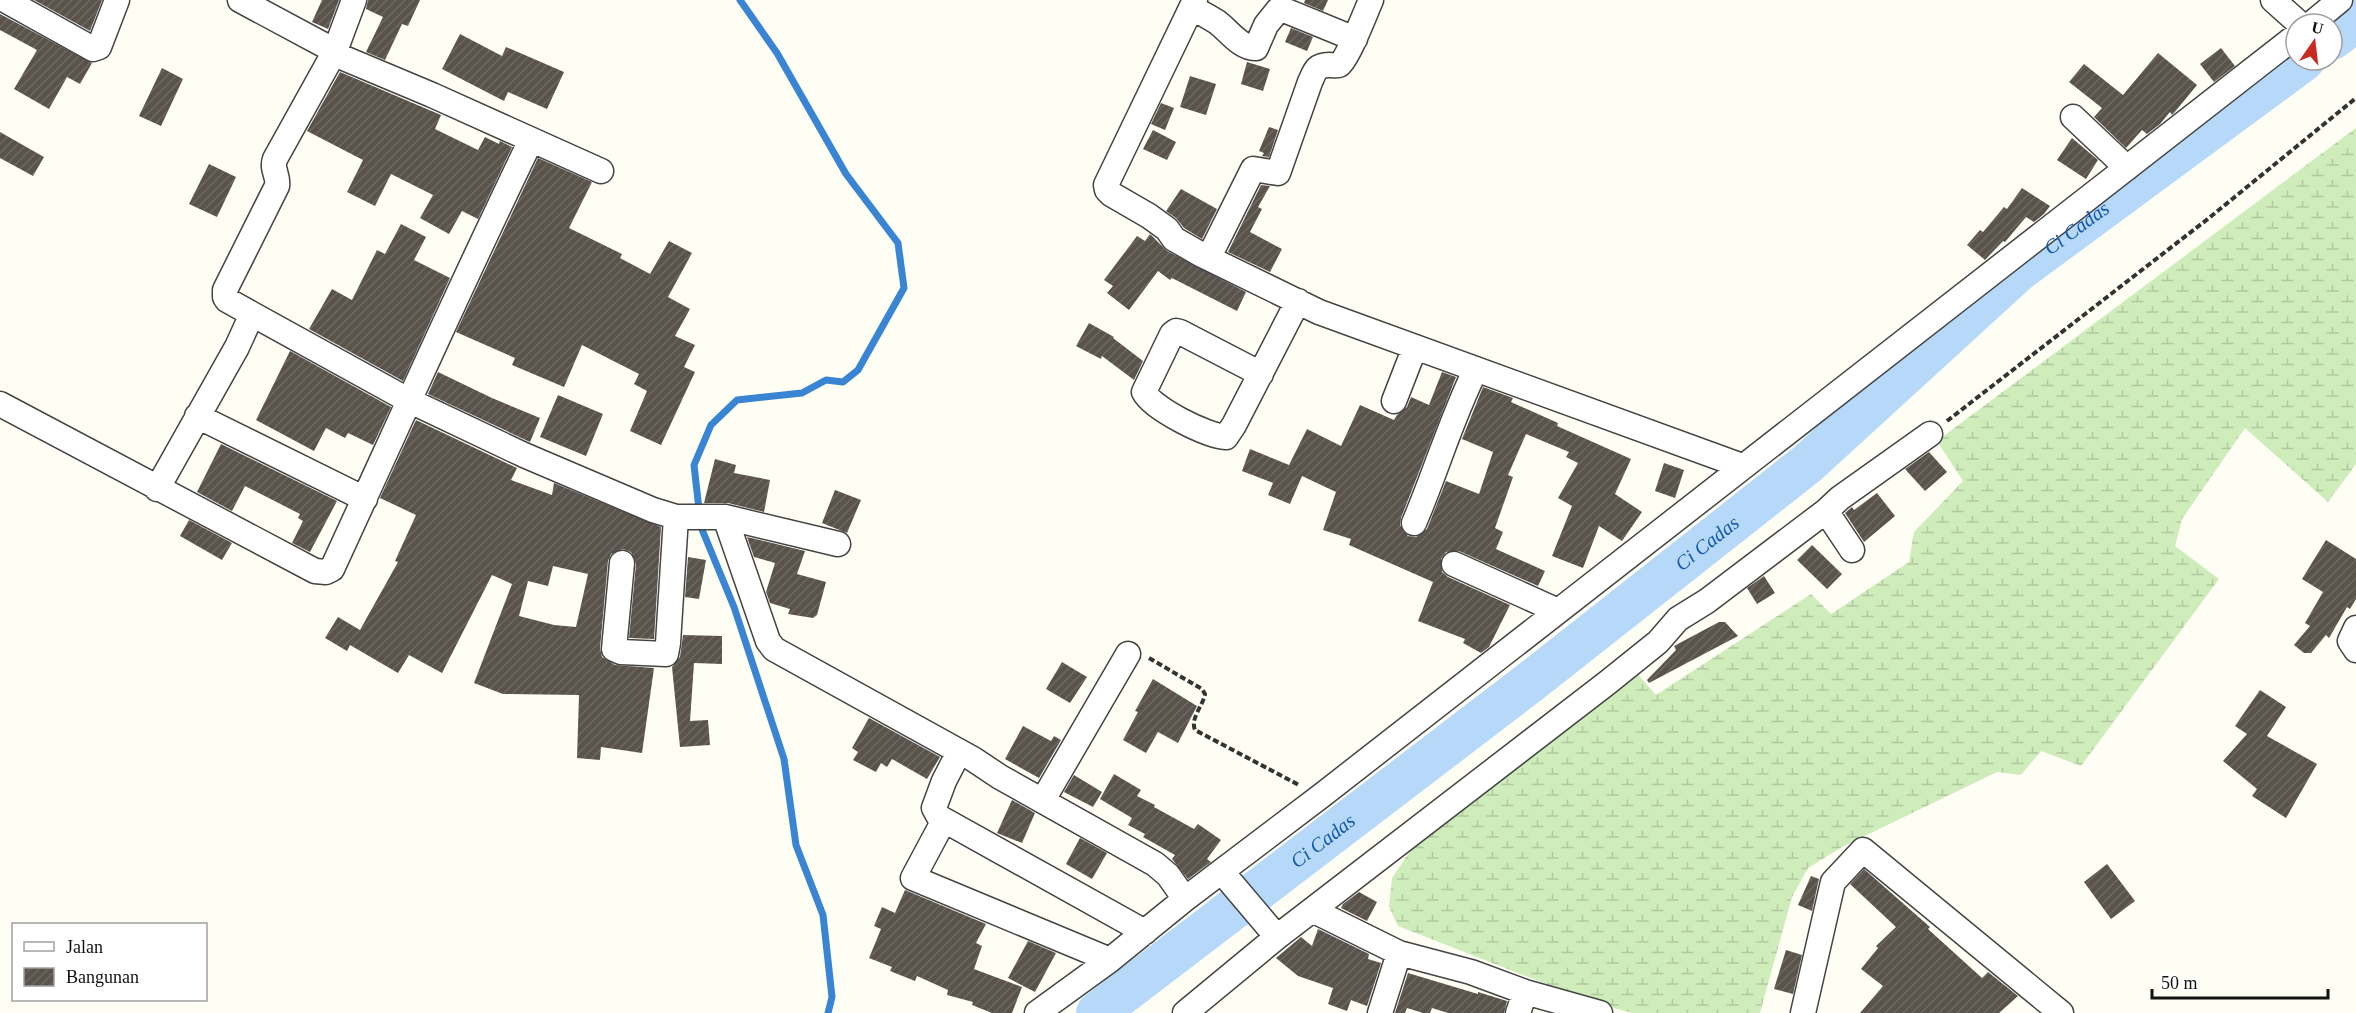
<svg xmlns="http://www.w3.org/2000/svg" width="2356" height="1013" font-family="Georgia,serif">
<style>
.wetland{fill:url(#wetland-marsh)}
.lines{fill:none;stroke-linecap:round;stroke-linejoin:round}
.stream{stroke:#3a85d3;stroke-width:7}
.river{stroke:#b7d9f9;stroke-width:42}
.building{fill:url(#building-hatch);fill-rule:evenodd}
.minor-casing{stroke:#444;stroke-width:27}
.path{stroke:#333;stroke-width:4;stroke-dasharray:6 3;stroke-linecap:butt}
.minor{stroke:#fff;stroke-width:24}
.labels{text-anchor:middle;stroke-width:6;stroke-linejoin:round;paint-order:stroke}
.water-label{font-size:20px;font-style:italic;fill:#1357aa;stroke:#fff}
</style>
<defs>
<pattern id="wetland-marsh" width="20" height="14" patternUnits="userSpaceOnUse" patternTransform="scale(1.5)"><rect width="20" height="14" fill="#cfecbb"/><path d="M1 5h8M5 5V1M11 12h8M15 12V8" fill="none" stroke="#b1c9a0"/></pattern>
<pattern id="building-hatch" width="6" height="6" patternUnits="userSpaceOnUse" patternTransform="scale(1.5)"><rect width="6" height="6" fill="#5a534c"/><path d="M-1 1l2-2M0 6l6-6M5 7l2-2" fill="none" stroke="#6d6762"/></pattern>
</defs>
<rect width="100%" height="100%" fill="#fffef4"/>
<path class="wetland" d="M2356,128V464L2328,502L2245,428L2182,519L2175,546L2219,579L2081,766L2041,751L2021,775L1997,772L1842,847L1808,868L1792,897L1760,1013H1632L1592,1002L1398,926L1389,907L1392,878L1410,851L1432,828L1634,670L1656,695L1811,594L1831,614L1909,562L1914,532L1963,481L1937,441Z"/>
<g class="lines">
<path class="stream" d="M740,0L777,53L846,174L898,243L904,288L858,370L843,382L826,380L802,393L737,400L711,425L694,465L701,527L734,607L784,759L796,845L823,915L832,997L828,1013"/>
<g class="river">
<path d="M2332,39L2356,21"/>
<path id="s1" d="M1097,1013L1529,683L1807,464L2018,271L2304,60"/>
</g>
</g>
<path class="building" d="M34,0H102L90,31Z
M322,0H339L328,29L312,22Z
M368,0H420L408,26L402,24L385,60L366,52L383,17L366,9Z
M1305,0H1328L1323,11L1304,3Z
M0,14L92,63L80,84L67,77L49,109L14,89L37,50L0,30Z
M1291,28L1313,37L1307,51L1285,42Z
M460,34L502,56L506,47L564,72L547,109L508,92L504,101L442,69Z
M2221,48L2235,66L2214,82L2200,64Z
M2158,53L2197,85L2174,113L2172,115L2170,112L2160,124L2147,134L2142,130L2126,148L2094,117L2102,108L2069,82L2084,64L2123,95Z
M1247,62L1270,69L1263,91L1241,84Z
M162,68L183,79L161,126L139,116Z
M340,72L441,115L435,129L478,150L485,137L499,144L500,141L512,147L478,219L462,211L449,234L420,218L433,195L391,174L375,206L347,192L363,160L307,131Z
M1190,76L1216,84L1206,115L1180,107Z
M1161,103L1174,108L1165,130L1151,124Z
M1269,127L1278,130L1269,157L1262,156L1264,153L1259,151Z
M1153,130L1176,142L1167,160L1143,149Z
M0,132L44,157L33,176L0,158Z
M2072,138L2098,160L2086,179L2057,160Z
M538,158L592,182L569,228L622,254L620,258L650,274L669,241L692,253L668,297L690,309L675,336L695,345L684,367L695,372L661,445L630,431L647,391L634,384L639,374L582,345L564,387L512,365L515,358L456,332Z
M209,164L236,177L217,217L189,204Z
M1261,185L1270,186L1258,207L1262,209L1250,232L1282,249L1270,272L1228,252Z
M2022,188L2050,206L2044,214L2034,222L2026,217L2005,242L2003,241L1985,260L1967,245L1980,230L1983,232L2004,207L2007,209Z
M1181,189L1217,209L1202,239L1184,228L1176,218L1166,211Z
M401,224L426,237L414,260L450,278L403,381L309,329L332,289L352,300L377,250L385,254Z
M1150,234L1167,251L1246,292L1237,311L1172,278L1170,280L1158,271L1129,310L1107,293L1113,286L1104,280L1137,236L1145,241Z
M1089,323L1114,337L1113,338L1143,361L1134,380L1102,356L1101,359L1076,346Z
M290,351L391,407L373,445L348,433L345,438L326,428L314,451L256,420Z
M438,372L492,398L540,418L530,442L428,394Z
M1442,372L1456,377L1401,518L1400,525L1408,536L1416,537L1427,529L1446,481L1479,494L1493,452L1462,439L1483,387L1513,398L1511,402L1558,423L1557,426L1631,459L1615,494L1642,512L1622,541L1599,526L1583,568L1552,556L1572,506L1558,498L1578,463L1566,457L1569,452L1526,434L1508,475L1513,477L1495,528L1503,532L1496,549L1545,571L1538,586L1459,551L1446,552L1441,559L1442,572L1448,577L1510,605L1489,647L1481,653L1463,643L1465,639L1418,621L1433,582L1349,545L1351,539L1323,530L1336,492L1302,476L1290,504L1268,495L1273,483L1242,471L1250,449L1289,465L1307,429L1341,446L1360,405L1394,420L1397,415L1407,407L1411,397L1429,405Z
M558,395L603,414L586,456L540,437Z
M416,420L517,468L511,480L552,495L554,483L661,527L654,639L629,638L636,564L631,552L623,549L611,554L608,561L600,648L602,657L615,665L654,668L642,753L601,747L600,760L577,758L579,695L503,694L474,683L512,584L492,575L442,673L409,655L398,673L350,645L347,651L325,638L338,617L360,630L398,562L395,561L416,515L380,498ZM553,566L588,574L576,627L554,625L519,616L528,581L548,586Z
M221,444L337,501L310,552L292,543L303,521L298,518L300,514L245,486L232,511L197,492Z
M1929,452L1947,472L1925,491L1905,469Z
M715,459L736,465L734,473L770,480L764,512L728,503H704Z
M1664,463L1684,470L1675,498L1655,491Z
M835,490L861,500L847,533L822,523Z
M1877,493L1895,516L1864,542L1845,513L1852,507L1854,510Z
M189,520L232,543L222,560L180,536Z
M747,537L805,551L797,574L826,582L817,615L813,618L788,614L790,609L770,603L766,592L775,563L754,557Z
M2326,540L2356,559V599L2350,609L2347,607L2329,638L2326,635L2311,653H2304L2294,645L2310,626L2305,623L2323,592L2302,579Z
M1812,545L1842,574L1827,589L1797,560Z
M688,557L706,560L699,599L685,597Z
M1764,576L1775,593L1757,604L1747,588Z
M1719,622H1725L1738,636L1649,683L1647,680L1676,650L1674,646Z
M683,635L722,636V664L694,663L690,721L708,720L710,745L680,747L672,667L680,657Z
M1062,662L1087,677L1070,703L1046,689Z
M1153,679L1197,706L1178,743L1158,732L1146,753L1123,740L1138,712L1135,711Z
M2260,690L2286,707L2267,736L2317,764L2286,818L2252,796L2257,789L2223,761L2247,734L2235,726Z
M869,718L940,757L927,779L892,759L887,767L881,763L876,772L853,760L858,752L852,748Z
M1023,726L1051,741L1054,736L1061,740L1039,778L1005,759Z
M1114,774L1141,790L1137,796L1155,805L1154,807L1194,829L1198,824L1221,840L1207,859L1211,862L1188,879L1172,859L1175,855L1143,837L1145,834L1128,825L1132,818L1100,799Z
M1074,775L1102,792L1093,807L1064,792Z
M1012,800L1035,813L1022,843L997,833Z
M1080,838L1107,853L1092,879L1066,864Z
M2107,864L2135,901L2111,919L2084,882Z
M1864,869L1930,927L1928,929L1982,978L1988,972L2018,996L1999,1013H1860L1883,986L1861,969L1878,948L1876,946L1896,927L1850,884Z
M1811,876L1819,879L1812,911L1798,905Z
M905,890L986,924L976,943L982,946L974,969L1022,987L1012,1013H992L972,1005L973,1002L947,995L948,990L917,976L915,981L890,971L892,967L869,958L881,929L874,926L882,907L895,913Z
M1359,892L1377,902L1367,921L1341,908L1343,904Z
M1318,929L1369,954L1368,959L1381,963L1367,1006L1351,1000L1347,1011L1328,1004L1333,988L1298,976L1276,958L1301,937L1312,946Z
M1028,941L1056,953L1035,992L1008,978Z
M1786,950L1802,955L1793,994L1774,989Z
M1408,973L1478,994V992L1507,1001L1504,1013H1448L1432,1008L1430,1013H1423L1407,1008L1405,1013H1395Z"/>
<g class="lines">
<g class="minor-casing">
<path id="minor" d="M5,0L93,49L99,47L117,0
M240,0L335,51L339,56L432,95L601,171
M1195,0L1106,185L1107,190L1111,194L1149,216L1167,229L1174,239L1202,255L1319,312L1742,466
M2273,0L2300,24
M1192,8C1200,12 1209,17 1217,22C1228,30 1241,49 1256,48L1266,25L1278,10H1284L1355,39
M2311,24L2340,0
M2073,117L2127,168
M1209,257L1253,169L1278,173L1310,82C1315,71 1316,65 1329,65C1331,65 1337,66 1339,65C1347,61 1366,11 1371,0
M252,314L227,300L225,297V290L277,186C279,176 271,169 275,159L335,51L354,0
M1261,374L1180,332L1176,331L1172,334L1144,392C1153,409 1207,436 1226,437L1234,425L1298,301
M1394,401L1415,347
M0,404L315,571L326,572L332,569C398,426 462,282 531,140
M197,416L365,499
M157,489L237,347L252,314L408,400L524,455L653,510L676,517H725L838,544
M1826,511L1852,550
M725,517L768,641L774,649L973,759L1000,777L1155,864L1168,875L1185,899
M1414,523C1436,472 1451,419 1476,369
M622,563L614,649L621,652L666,654L668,643L676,517
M1454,564L1558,611
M2356,628L2350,641L2356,650
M959,752L944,781L934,808L939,817L944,820L913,878L1110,960
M1043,800L1128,654
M944,820L1145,932
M1222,872L1277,937
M1314,911L1399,953L1471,972L1525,992L1600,1013
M1037,1013L1110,960L1185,899L1321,796L2296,36
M1185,1013L1277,937L1607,683L1658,642L1678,619L1707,601L1826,511L1840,498L1930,434
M1380,1013L1399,953
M1518,1013L1525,992
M1803,1013L1833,882L1863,850L2061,1013"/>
</g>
<path class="path" d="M1947,421L2209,218L2356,98
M1149,658L1202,689L1205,694C1203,706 1190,718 1195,730L1299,785"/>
<use href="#minor" class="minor"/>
</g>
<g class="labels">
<g class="water-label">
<text dy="7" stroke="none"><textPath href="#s1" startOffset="1256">Ci Cadas</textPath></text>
<text dy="7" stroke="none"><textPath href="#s1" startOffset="770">Ci Cadas</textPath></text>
<text dy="7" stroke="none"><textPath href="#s1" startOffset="284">Ci Cadas</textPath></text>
</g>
</g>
<rect x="12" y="923" width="195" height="78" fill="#ffffff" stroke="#a0a0a0" stroke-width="1.5"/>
<rect x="24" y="942" width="30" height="9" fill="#ffffff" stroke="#a0a0a0" stroke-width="1.5"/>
<text x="66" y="953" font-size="18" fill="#111111">Jalan</text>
<rect x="24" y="968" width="30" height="18" fill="url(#building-hatch)" stroke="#a0a0a0" stroke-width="1.5"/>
<text x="66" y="983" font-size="18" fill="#111111">Bangunan</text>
<g transform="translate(2314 42) rotate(14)"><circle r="28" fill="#ffffff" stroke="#a0a0a0" stroke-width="1.5"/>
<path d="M0-4.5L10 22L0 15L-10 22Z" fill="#c82b21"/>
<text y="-9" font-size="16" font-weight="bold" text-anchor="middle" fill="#111111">U</text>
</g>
<path d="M2152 989v9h176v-9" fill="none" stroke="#111111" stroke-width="3"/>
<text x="2161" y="989" font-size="18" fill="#111111" stroke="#ffffff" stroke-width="4.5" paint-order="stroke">50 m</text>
</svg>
